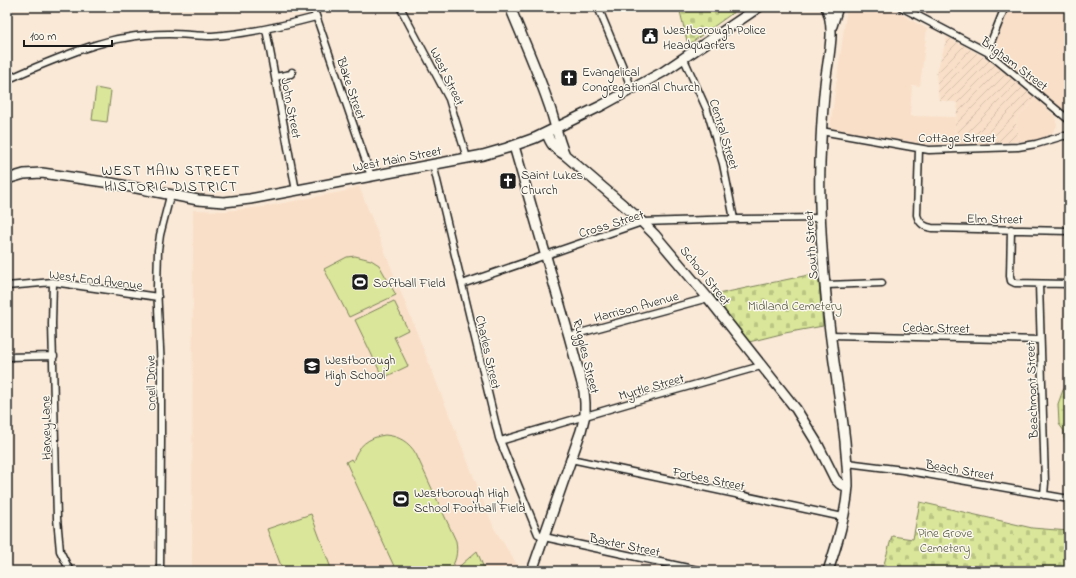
<svg xmlns="http://www.w3.org/2000/svg" width="1076" height="578" font-family="'Indie Flower',sans-serif">
<style>
.built{fill:#f9dfc8}
.industrial{fill:url(#industrial-furrows)}
.wetland{fill:url(#wetland-marsh);stroke:#7b815a}
.cemetery{fill:url(#cemetery-stones);stroke:#7b815a}
.garden{fill:#dae699;stroke:#7b815a}
.lines{fill:none;stroke-linecap:round;stroke-linejoin:round}
.street-casing{stroke:#1c1c1c;stroke-width:9}
.secondary-casing{stroke:#1c1c1c;stroke-width:12}
.street{stroke:#fbf7ec;stroke-width:6}
.secondary{stroke:#fbf7ec;stroke-width:9}
.labels{text-anchor:middle;stroke-width:3;stroke-linejoin:round;paint-order:stroke}
.poi-label{font-size:13px;fill:#1c1c1c;stroke:#fbf7ec;text-anchor:start}
.street-label{font-size:13px;fill:#1c1c1c;stroke:#fbf7ec}
.park-label{font-size:13px;fill:#555942;stroke:#fbf7ec}
.neighbourhood-label{font-size:14px;letter-spacing:1px;fill:#1c1c1c;stroke:#fbf7ec}
</style>
<defs>
<pattern id="industrial-furrows" width="10" height="10" patternUnits="userSpaceOnUse"><rect width="10" height="10" fill="#f9dfc8"/><path d="M-1 1l2-2M0 10L10 0M9 11l2-2" fill="none" stroke="#d5bfab"/></pattern>
<pattern id="wetland-marsh" width="20" height="14" patternUnits="userSpaceOnUse"><rect width="20" height="14" fill="#dae699"/><path d="M1 5h8M5 5V1M11 12h8M15 12V8" fill="none" stroke="#bac583"/></pattern>
<pattern id="cemetery-stones" width="16" height="16" patternUnits="userSpaceOnUse"><rect width="16" height="16" fill="#dae699"/><path d="M2 7V4a2 2 0 0 1 4 0v3zM10 15v-3a2 2 0 0 1 4 0v3z" fill="#bac583"/></pattern>
</defs>
<rect width="100%" height="100%" fill="#fae9d7"/>
<filter id="ink" filterUnits="userSpaceOnUse"><feTurbulence type="fractalNoise" baseFrequency=".025" numOctaves="2"/><feDisplacementMap in="SourceGraphic" scale="8" xChannelSelector="R" yChannelSelector="G"/><feConvolveMatrix kernelMatrix="1 2 1 2 8 2 1 2 1" color-interpolation-filters="sRGB"/></filter>
<g filter="url(#ink)">
<path class="built" d="M847,7H889L927,29L920,86L912,85L910,116L956,117L953,144H924L830,128Z
M1005,7H1069V120L987,52Z
M1036,99L1055,116L1057,126L1052,133L1040,139L1020,141L1015,120Z
M359,186L494,528L521,571H192L193,210L225,211L263,207L346,191Z"/>
<path class="industrial" d="M947,37L986,58L1012,79L1036,99L1015,120L1020,141L975,145L953,144L958,103L939,100L936,75Z"/>
<path class="wetland" d="M1069,383V450L1067,448L1064,438V431L1059,424L1058,404L1063,390Z"/>
<path class="cemetery" d="M679,7H741L688,45Z
M818,273L823,326L785,333L749,342L713,295Z
M920,502L1032,528L1069,531V571H882L892,536L913,539Z"/>
<path class="garden" d="M96,88L111,91L107,122L92,120Z
M355,256L371,260L379,265L396,295L349,317L324,269L347,257Z
M394,301L408,330L394,337L408,366L383,378L355,320Z
M385,435C399,436 409,442 416,454L456,541C458,553 456,562 449,571H398L393,564L346,462L351,459L353,462C357,446 369,437 385,435Z
M311,514L332,571H283L267,529Z
M477,551L485,571H454Z"/>
<g class="lines">
<g class="street-casing">
<path id="street" d="M313,7L371,176
M400,7L449,99L467,158
M598,7L632,89
M901,7L987,52L1069,120
M266,29L296,191
M987,52L1005,7
M684,59L707,110L723,164L734,219
M275,77L291,74L292,72
M7,80C30,69 53,60 77,51C92,46 108,40 124,38C139,35 154,34 169,34C183,34 198,36 212,36C247,34 282,26 316,17
M821,131L929,150L1018,147L1036,144L1063,136H1069
M919,149L917,215C919,223 924,227 932,228L1069,231
M433,164L499,438L538,534L544,537L702,571
M1011,229L1010,276L1011,281L1015,283L1069,284
M53,282L52,324L57,518L60,551L70,571
M462,284L642,222L739,219L821,218
M1039,284L1045,483L1044,495
M826,285L882,283
M7,286L53,282L158,297
M831,335L1040,340
M569,336L708,298
M7,357L54,356
M500,441C587,415 674,390 761,366
M571,459L843,517
M847,463L903,470L1069,499
M160,571L161,439V369L157,287L158,250L160,235L170,196"/>
</g>
<g class="secondary-casing">
<path id="secondary" d="M510,7C523,39 537,70 548,102C555,120 557,138 565,155
M826,7C837,30 827,60 825,85C822,111 821,137 820,163C818,230 825,297 834,362C838,388 842,414 845,441C846,455 848,471 848,486C846,515 837,544 828,571
M832,26L838,7
M547,133C550,144 555,149 565,155L636,216L655,235L708,298L796,409L817,443L835,479L840,484L848,487
M514,146L569,336L584,391L585,403V415L581,431L532,571
M7,179L24,174L42,173L111,183L198,200L224,202L250,199L483,155L507,148L535,138L601,106L663,72L759,7"/>
</g>
<use href="#street" class="street"/>
<use href="#secondary" class="secondary"/>
</g>
</g>
<defs>
<g id="civic-square" transform="scale(0.9)"><rect x="-9" y="-9" width="18" height="18" rx="4" fill="#1c1c1c" stroke="#fbf7ec"/><path d="M-.6-6.5H3V-4.5H.6V-3L4-1V1h2V6H-6V1h2V-1L-.6-3ZM-1.2 2.5V6h2.4V2.5Z" fill="#fff"/></g>
<g id="church-square" transform="scale(0.9)"><rect x="-9" y="-9" width="18" height="18" rx="4" fill="#1c1c1c" stroke="#fbf7ec"/><path d="M-1.2-6h2.4v3.5h3.3v2.4h-3.3V6h-2.4V-.1h-3.3v-2.4h3.3Z" fill="#fff"/></g>
<g id="stadium-square" transform="scale(0.9)"><rect x="-9" y="-9" width="18" height="18" rx="4" fill="#1c1c1c" stroke="#fbf7ec"/><path d="M0-5a6.5 5 0 1 0 0 10a6.5 5 0 1 0 0-10ZM-3.5-1.8h7v3.6h-7Z" fill="#fff"/></g>
<g id="school-square" transform="scale(0.9)"><rect x="-9" y="-9" width="18" height="18" rx="4" fill="#1c1c1c" stroke="#fbf7ec"/><path d="M0-5L7-2L0 1L-7-2ZM-4 1L0 2.5L4 1V4Q0 6-4 4Z" fill="#fff"/></g>
</defs>
<g fill-rule="evenodd">
<use href="#civic-square" x="650" y="36"/>
<use href="#church-square" x="569" y="78"/>
<use href="#church-square" x="508" y="181"/>
<use href="#stadium-square" x="360" y="282"/>
<use href="#school-square" x="312" y="366"/>
<use href="#stadium-square" x="401" y="499"/>
</g>
<g class="labels">
<g class="poi-label">
<text x="663" y="34">Westborough Police<tspan x="663" dy="15">Headquarters</tspan></text>
<text x="582" y="76">Evangelical<tspan x="582" dy="15">Congregational Church</tspan></text>
<text x="521" y="179">Saint Lukes<tspan x="521" dy="15">Church</tspan></text>
<text x="373" y="287">Softball Field</text>
<text x="325" y="364">Westborough<tspan x="325" dy="15">High School</tspan></text>
<text x="414" y="497">Westborough High<tspan x="414" dy="15">School Football Field</tspan></text>
</g>
<g class="street-label">
<text transform="translate(1015 63) rotate(37)" y="5">Brigham Street</text>
<text transform="translate(448 76) rotate(64)" y="5">West Street</text>
<text transform="translate(352 88) rotate(71)" y="5">Blake Street</text>
<text transform="translate(292 108) rotate(79)" y="5">John Street</text>
<text transform="translate(725 134) rotate(73)" y="5">Central Street</text>
<text x="957" y="142">Cottage Street</text>
<text transform="translate(397 158) rotate(-11)" y="5">West Main Street</text>
<text transform="translate(995 218) rotate(1)" y="5">Elm Street</text>
<text transform="translate(611 223) rotate(-17)" y="5">Cross Street</text>
<text transform="translate(810 245) rotate(-94)" y="5">South Street</text>
<text transform="translate(706 275) rotate(51)" y="5">School Street</text>
<text transform="translate(96 279) rotate(7)" y="5">West End Avenue</text>
<text transform="translate(636 306) rotate(-15)" y="5">Harrison Avenue</text>
<text transform="translate(936 327) rotate(1)" y="5">Cedar Street</text>
<text transform="translate(489 352) rotate(77)" y="5">Charles Street</text>
<text transform="translate(587 356) rotate(76)" y="5">Ruggles Street</text>
<text transform="translate(150 383) rotate(-91)" y="5">Oneil Drive</text>
<text transform="translate(651 386) rotate(-16)" y="5">Myrtle Street</text>
<text transform="translate(1031 390) rotate(-92)" y="5">Beachmont Street</text>
<text transform="translate(45 428) rotate(-91)" y="5">Harvey Lane</text>
<text transform="translate(960 469) rotate(10)" y="5">Beach Street</text>
<text transform="translate(709 478) rotate(12)" y="5">Forbes Street</text>
<text transform="translate(625 544) rotate(12)" y="5">Baxter Street</text>
</g>
<g class="park-label">
<text x="795" y="310">Midland Cemetery</text>
<text x="945" y="537">Pine Grove<tspan x="945" dy="15">Cemetery</tspan></text>
</g>
<g class="neighbourhood-label">
<text x="171" y="175">WEST MAIN STREET<tspan x="171" dy="16">HISTORIC DISTRICT</tspan></text>
</g>
</g>
<rect width="1076" height="578" fill="none" stroke="#fbf7ec" stroke-width="24"/>
<rect x="12" y="12" width="1052" height="554" fill="none" stroke="#1c1c1c" stroke-width="1.5" filter="url(#ink)"/>
<path d="M24 40v6h88v-6" fill="none" stroke="#1c1c1c" stroke-width="2"/>
<text x="30" y="40" font-size="12" fill="#1c1c1c" stroke="#fbf7ec" stroke-width="3" paint-order="stroke">100 m</text>
</svg>
